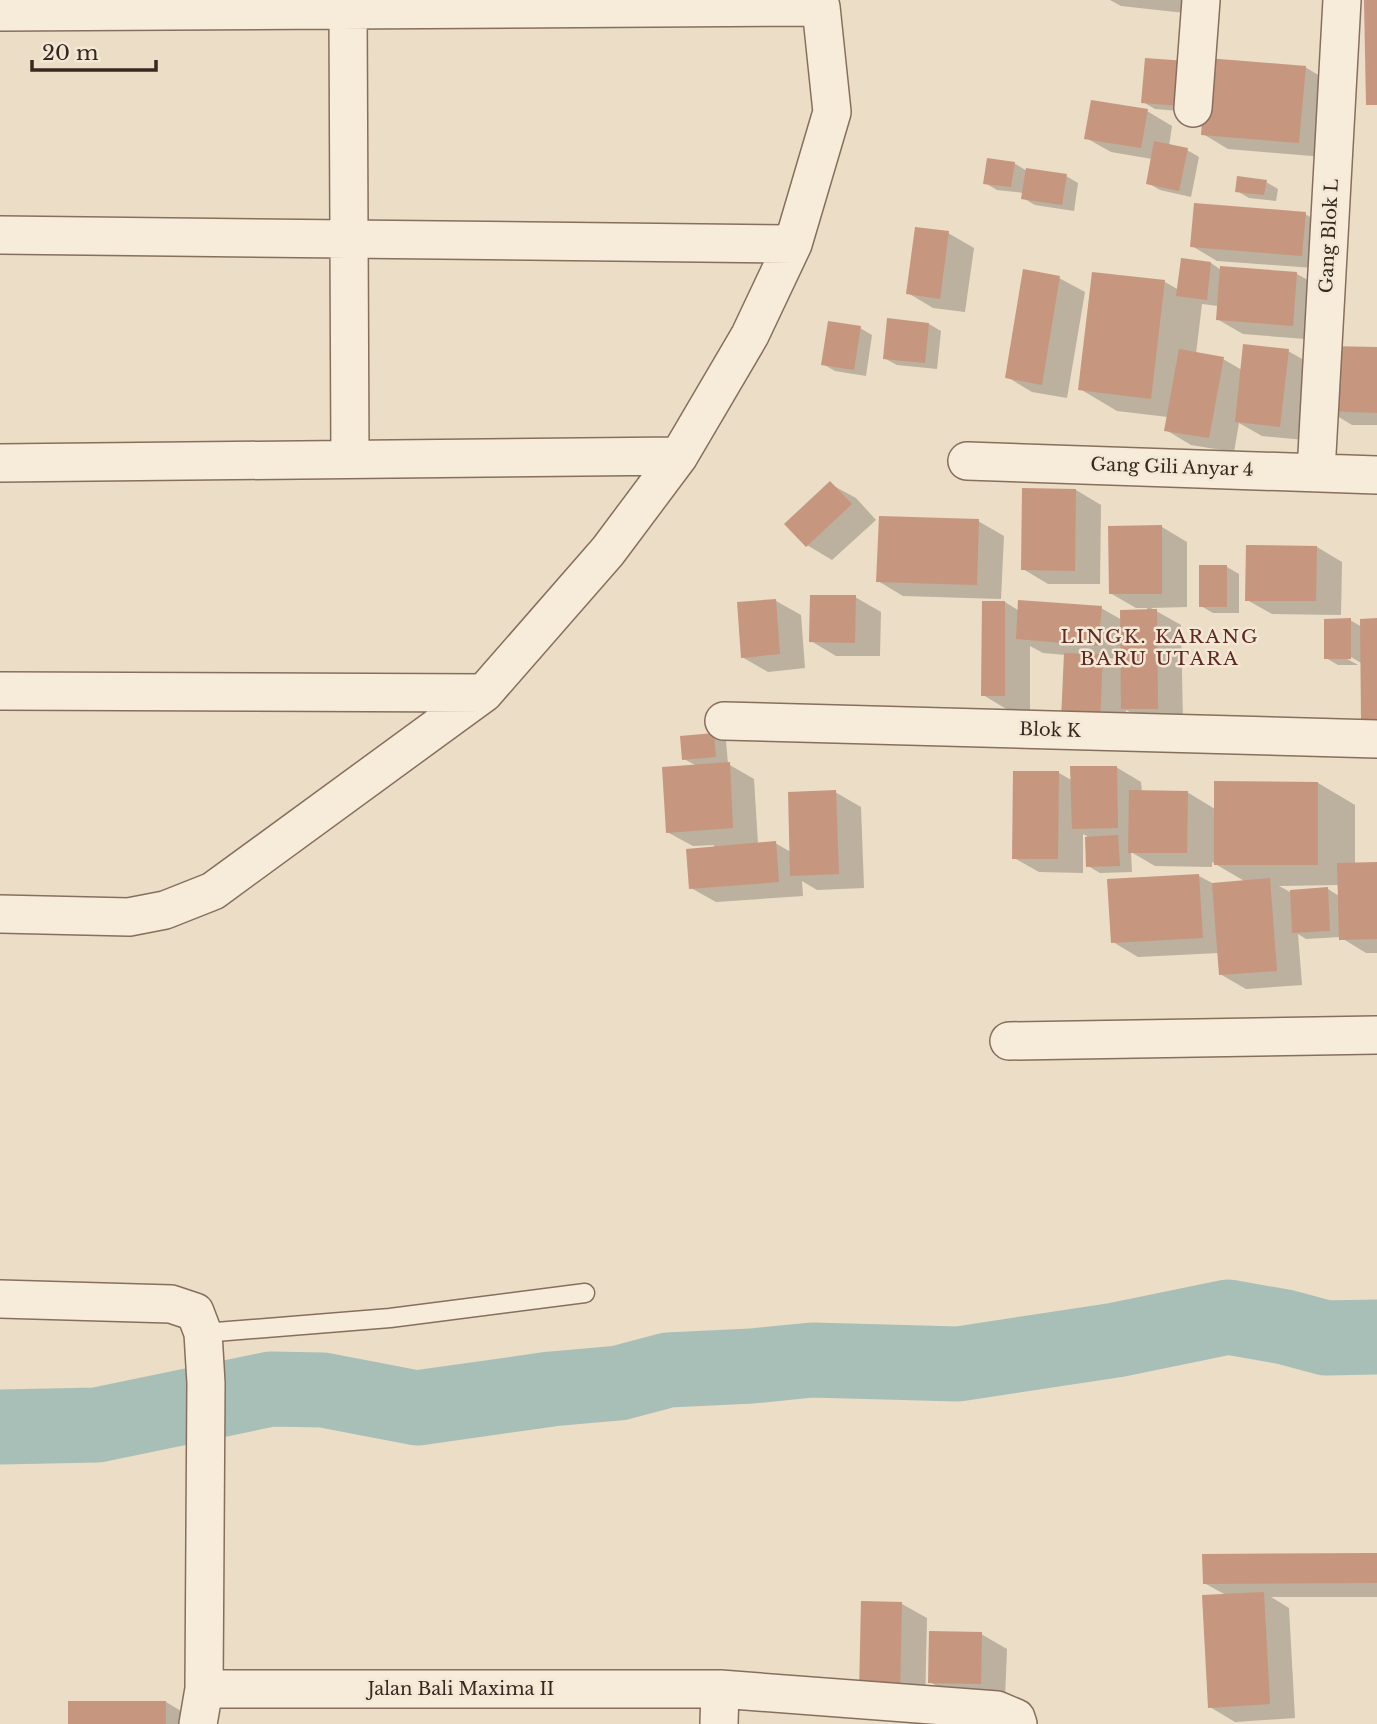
<svg xmlns="http://www.w3.org/2000/svg" width="1377" height="1724" font-family="'Libre Baskerville',serif">
<style>
.shadow{fill:#0003;fill-rule:evenodd}
.lines{fill:none;stroke-linecap:round;stroke-linejoin:round}
.river{stroke:#a7bfb6;stroke-width:75}
.building{fill:#c7967e}
.service-casing{stroke:#866f5d;stroke-width:21}
.minor-casing{stroke:#866f5d;stroke-width:40}
.service{stroke:#f7ebd9;stroke-width:18}
.minor{stroke:#f7ebd9;stroke-width:37}
.labels{text-anchor:middle;stroke-width:5;stroke-linejoin:round;paint-order:stroke}
.street-label{font-size:18px;fill:#372920;stroke:#f3e8d5}
.neighbourhood-label{font-size:19px;letter-spacing:2px;fill:#612922;stroke:#f3e8d5}
</style>
<rect width="100%" height="100%" fill="#ebddc6"/>
<path class="shadow" d="M1110,0H1195L1194,14L1121,6Z
M1146,60L1194,112L1155,109L1143,102Z
M1305,67L1330,82L1324,157L1228,149L1203,134Z
M1147,111L1172,126L1169,146L1187,150L1199,157L1191,197L1160,190L1148,183L1152,159L1111,152L1086,138Z
M1014,163L1027,171L1066,176L1078,183L1074,211L1035,205L1023,198L1024,193L997,190L985,183Z
M1266,182L1278,189L1276,201L1249,198L1237,191Z
M1305,214L1330,228L1327,269L1217,261L1192,246Z
M948,233L974,248L965,312L933,308L908,293Z
M1211,263L1221,270L1297,274L1322,288L1318,340L1243,334L1217,319L1218,306L1202,304L1196,354L1223,359L1242,370L1288,351L1313,365L1305,440L1262,436L1239,423L1234,452L1191,445L1166,430L1168,417L1117,411L1080,389L1165,282L1179,290Z
M1059,278L1085,292L1067,398L1032,392L1007,377Z
M929,324L941,331L937,369L897,365L884,358Z
M860,328L872,335L866,376L835,371L823,364Z
M1377,349V425H1352L1327,410Z
M830,484L856,498L876,520L832,560L807,545Z
M1076,490L1101,505L1100,584H1048L1023,569Z
M978,521L1004,536L1001,599L903,596L878,581Z
M1162,527L1187,542V607L1151,608L1181,625L1183,722H1148L1126,710L1125,735L1089,734L1066,655L1043,653L1030,646V710H1008L983,695L1005,602L1019,611L1101,608L1122,620L1147,611V608H1136L1110,593ZM1106,658L1123,659V668Z
M1317,547L1342,562L1341,615L1272,614L1247,600Z
M1227,567L1239,574V613H1213L1201,606Z
M855,597L881,612L880,656H836L811,641Z
M776,601L801,615L805,668L768,672L742,657Z
M1350,620L1362,627L1377,620V727L1363,719V664L1344,653L1342,656L1358,665H1338L1326,658Z
M714,734L726,741L728,764L754,779L758,844L775,843L791,852L835,792L861,807L864,888L817,890L802,881L803,896L716,902L691,888L714,848V845L693,846L667,832L697,766L684,759Z
M1116,767L1141,782L1142,792H1187L1215,809L1318,783L1355,805V864H1377V953H1366L1340,937L1306,939L1298,934L1302,985L1246,989L1220,974L1219,953L1138,957L1113,942L1199,876L1214,884L1246,882L1212,862V867L1155,866L1131,852L1132,872L1100,873L1088,866L1087,836L1083,834V873L1039,872L1014,858L1059,773L1073,781ZM1339,885V896L1328,889L1292,893L1279,886Z
M1377,1555V1597H1271L1289,1608L1295,1718L1235,1722L1210,1707L1226,1595L1204,1583Z
M902,1604L927,1618L925,1707L886,1706Z
M981,1634L1007,1649L1005,1698L955,1697L930,1682Z
M166,1702L191,1717V1724H70V1703Z"/>
<g class="lines">
<path class="river" d="M0,1427L97,1425L271,1389L323,1390L417,1408L551,1389L619,1383L668,1370L752,1366L812,1360L958,1364L1116,1340L1228,1317L1285,1327L1326,1338L1377,1337"/>
</g>
<path class="building" d="M1364,0H1377V105H1366Z
M1145,58L1187,61L1182,106L1141,103Z
M1207,58L1306,66L1299,143L1201,135Z
M1091,100L1148,109L1141,148L1084,139Z
M1154,141L1188,148L1179,191L1146,184Z
M987,158L1015,162L1011,187L983,184Z
M1026,168L1067,174L1062,205L1021,199Z
M1237,176L1267,180L1264,195L1235,192Z
M1194,203L1306,212L1302,256L1190,247Z
M915,227L949,231L940,299L906,294Z
M1181,258L1211,262L1207,300L1176,296Z
M1220,266L1297,272L1293,326L1216,320Z
M1023,269L1060,276L1042,385L1005,378Z
M1092,272L1165,280L1151,399L1078,390Z
M887,318L929,323L925,363L883,359Z
M828,321L861,326L854,370L821,365Z
M1243,344L1289,349L1280,427L1235,422Z
M1328,346L1377,347V413L1325,411Z
M1179,349L1224,357L1209,438L1164,431Z
M830,481L852,504L806,547L784,524Z
M1022,488L1076,489L1075,571L1021,570Z
M879,516L979,519L977,585L876,582Z
M1162,525V594H1109L1108,526Z
M1246,545L1317,546L1316,601H1245Z
M1199,565H1227V607H1199Z
M810,595H856L855,643L809,642Z
M776,599L780,654L741,658L737,602Z
M1018,600L1102,606L1098,646L1016,639Z
M982,601H1005V696H981Z
M1157,609L1158,709H1121L1120,610Z
M1351,618V659H1324V619Z
M1377,618V720H1361L1360,619Z
M1064,653L1103,654L1100,722L1061,720Z
M714,733L716,757L682,760L680,736Z
M730,762L733,828L666,833L662,767Z
M1070,766H1117L1118,828L1072,829Z
M1013,771H1059L1058,859H1012Z
M1214,781L1318,782V865H1214Z
M836,790L839,874L790,876L788,792Z
M1129,790L1188,791L1187,853H1128Z
M1118,835L1120,866L1086,867L1085,837Z
M776,841L779,882L689,889L686,849Z
M1377,862V939L1339,940L1337,863Z
M1199,874L1203,938L1111,943L1107,879Z
M1270,878L1277,971L1219,975L1212,883Z
M1328,887L1330,931L1292,933L1290,890Z
M1377,1553V1583L1203,1584L1202,1554Z
M1264,1592L1270,1704L1208,1708L1202,1595Z
M861,1601L902,1602L900,1693H859Z
M929,1631L982,1632L981,1684L928,1683Z
M68,1701H166V1724H68Z"/>
<g class="lines">
<g class="service-casing">
<path id="service" d="M203,1333L390,1318L585,1293"/>
</g>
<g class="minor-casing">
<path id="minor" d="M348,10L350,459
M0,12L821,7L832,112L793,244L750,335L679,456L608,551L484,693L213,891L165,910L129,917L0,914
M1193,108L1201,0
M0,235L793,244
M967,461L1377,475
M0,463L679,456
M1316,472L1342,0
M0,691L484,693
M724,721L1377,739
M1009,1041L1377,1035
M0,1299L171,1304L195,1312L203,1333L206,1383L204,1689L198,1724
M204,1689H720L719,1724
M720,1689L997,1710L1016,1718L1018,1724"/>
</g>
<use href="#service" class="service"/>
<use href="#minor" class="minor"/>
</g>
<g class="labels">
<g class="street-label">
<text transform="translate(1329 236) rotate(-87)" y="6">Gang Blok L</text>
<text transform="translate(1172 467) rotate(2)" y="6">Gang Gili Anyar 4</text>
<text transform="translate(1050 730) rotate(2)" y="6">Blok K</text>
<text x="461" y="1695">Jalan Bali Maxima II</text>
</g>
<g class="neighbourhood-label">
<text x="1160" y="643">LINGK. KARANG<tspan x="1160" dy="22">BARU UTARA</tspan></text>
</g>
</g>
<path d="M32 60v10h124v-10" fill="none" stroke="#372920" stroke-width="3.5"/>
<text x="42" y="60" font-size="21" fill="#372920" stroke="#f3e8d5" stroke-width="5" paint-order="stroke">20 m</text>
</svg>
